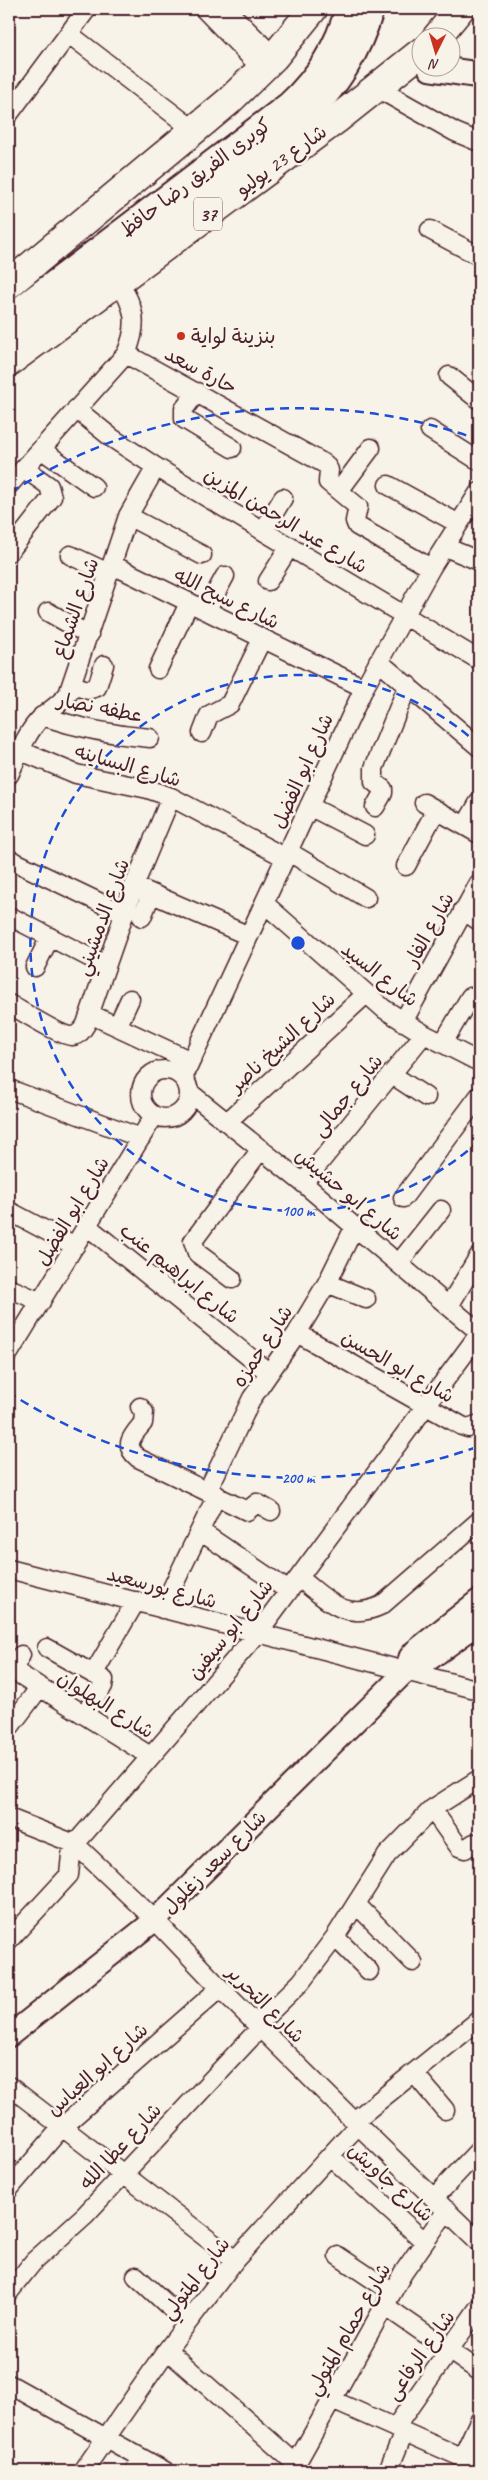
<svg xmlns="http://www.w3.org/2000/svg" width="488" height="2480" font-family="Caveat,'Playpen Sans Arabic',sans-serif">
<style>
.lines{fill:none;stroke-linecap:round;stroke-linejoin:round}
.minor-casing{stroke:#4a1f2b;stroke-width:21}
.tertiary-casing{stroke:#4a1f2b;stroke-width:25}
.secondary-casing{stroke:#4a1f2b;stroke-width:29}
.primary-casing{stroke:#4a1f2b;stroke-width:31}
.minor{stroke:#f7f3e8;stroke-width:18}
.tertiary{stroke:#f7f3e8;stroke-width:21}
.secondary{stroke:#f7f3e8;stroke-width:25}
.primary{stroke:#f7f3e8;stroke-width:28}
.rail{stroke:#4a1f2b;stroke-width:4}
.ring{fill:none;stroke:#1d4ed8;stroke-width:2.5;stroke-dasharray:9 6}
.poi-dot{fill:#c8321e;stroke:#f7f3e8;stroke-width:2}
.labels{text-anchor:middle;stroke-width:5;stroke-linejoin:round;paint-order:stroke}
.shield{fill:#f7f3e8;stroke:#7e5f64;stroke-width:1}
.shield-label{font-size:19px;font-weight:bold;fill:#4a1f2b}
.street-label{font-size:20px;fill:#4a1f2b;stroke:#f7f3e8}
.poi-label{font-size:20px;fill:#4a1f2b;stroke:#f7f3e8;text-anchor:start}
.centre{fill:#1d4ed8;stroke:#f7f3e8;stroke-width:2.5}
.ring-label{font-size:15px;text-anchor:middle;font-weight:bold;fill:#1d4ed8;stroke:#f7f3e8;stroke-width:5;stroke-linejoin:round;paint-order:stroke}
</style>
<rect width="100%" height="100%" fill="#f7f3e8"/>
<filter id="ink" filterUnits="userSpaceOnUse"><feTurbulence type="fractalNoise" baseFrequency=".02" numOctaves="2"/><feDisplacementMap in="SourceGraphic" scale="10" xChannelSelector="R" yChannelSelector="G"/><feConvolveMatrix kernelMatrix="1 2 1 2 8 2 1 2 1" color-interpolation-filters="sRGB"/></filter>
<g filter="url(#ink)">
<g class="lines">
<g class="minor-casing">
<path id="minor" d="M204,9L263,70
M226,9L274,57
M69,34L194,130
M377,88L455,132L479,142
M9,114L87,9
M430,230L479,256
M126,354L325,464L329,470L328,482L358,507L355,521L357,526L431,568
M449,376L479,400
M197,392L184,409V419L232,448
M76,409L112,438L156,467L479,660
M430,430L479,461
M42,450L94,487
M9,485L126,354C139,324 135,307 118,281
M388,485L459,524
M339,491L371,448
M128,516L202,555
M263,531L283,498
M445,547L479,561
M9,552L52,497L49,486L25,469
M70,555L102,570L114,567L121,569L364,688
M268,581L290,546
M206,611L225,576
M48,612L89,635
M378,661L479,747
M158,669L189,603
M72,685L88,690L97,687L104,665
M42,716C78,728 113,735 150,738
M202,733L209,715L230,704L262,639
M9,746L76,774L148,789L171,797L286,858
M9,775C18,756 26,732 42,717C51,709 60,704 68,694L128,516L156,467
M424,803L479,834
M309,806L365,835
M375,807L383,793V789L374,782V768L408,685
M465,826L479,802
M289,852L366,898
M9,859L124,914
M406,866L436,810
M134,886L249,936
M265,904L384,1009L424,1034L479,1062
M463,910L479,921
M9,916L106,966
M142,917L151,894
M35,967L50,937
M9,1004C20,1010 62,1037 72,1036C80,1035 83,1029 86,1024L134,886L171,797
M90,1014L191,1061
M403,1022L479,883
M117,1027L130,999
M443,1043L470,997
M141 1094a24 24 0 1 1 48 0a24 24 0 1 1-48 0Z
M391,1074L426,1097
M183,1078L364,688L431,568L479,492
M9,1089L141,1138
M189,1092L303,1183L479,1332
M227,1122L365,995
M303,1183L424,1034
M403,1198L479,1096
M9,1211L75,1246
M87,1226L268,1372
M399,1263L441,1210
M232,1279L197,1253L193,1241L261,1149
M327,1283L366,1299
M9,1288L41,1302
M449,1306L479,1256
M297,1333L462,1426L468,1428L479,1424
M9,1353L154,1116
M140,1407L144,1412L143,1423C133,1435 122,1445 138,1458L247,1511L257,1503L271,1511
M208,1490L252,1398L297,1333L327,1283L355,1226
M200,1531L289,1591
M9,1569L479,1690
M299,1578C327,1599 345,1623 382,1605L479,1521
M162,1609L217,1495
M47,1648L104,1680L103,1686L84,1715
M21,1655L14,1668L16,1672L150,1756
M94,1673L136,1601
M9,1728L40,1687
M432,1809L459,1847L465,1849L474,1843L479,1844
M9,1818L75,1844L155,1920L220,1988L354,2121L479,2242
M356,1904L413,1962
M335,1937L369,1971
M9,1940L69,1875L71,1855L75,1844L257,1634L479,1334
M257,2025L301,1982L335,1937L387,1855L432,1809L479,1779
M414,2073L445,2110
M9,2086L235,2260
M354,2121L479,2020
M330,2156L424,2241
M9,2189L62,2127L220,1988
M434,2198L479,2150
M338,2256L392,2292
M136,2276L187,2323
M9,2292L34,2261L85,2215L260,2028
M385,2306L479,2371
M167,2350L296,2464
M9,2384L165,2471
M332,2400L479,2465
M395,2428L479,2307
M462,2458L479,2421
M83,2471L167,2350L235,2260L358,2125
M134,2471L143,2459
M292,2471L403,2273L447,2210
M388,2471L404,2432"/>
</g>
<g class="tertiary-casing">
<path id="tertiary" d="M405,1672L410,1657L415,1651L479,1600
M9,2036L155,1920L405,1672L427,1661L479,1623"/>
</g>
<g class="secondary-casing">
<path id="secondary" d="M431,68L479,75
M9,318L289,105C318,78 338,48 348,9
M9,340L305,116C338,85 358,52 371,9"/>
</g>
<g class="primary-casing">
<path id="primary" d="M436,38L460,9
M9,284L229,101L274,57L313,9
M9,362L337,119L420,53"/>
</g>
<use href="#minor" class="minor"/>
<use href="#tertiary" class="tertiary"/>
<use href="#secondary" class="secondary"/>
<use href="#primary" class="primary"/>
<path class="rail" d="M9,13L14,9"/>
</g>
</g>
<g class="ring">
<path d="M479 1141A268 268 0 1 1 479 745"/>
<path d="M477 1447A535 535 0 0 1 11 1394M11 492A535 535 0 0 1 477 439"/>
</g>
<circle class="poi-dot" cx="181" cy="336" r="5"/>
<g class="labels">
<rect class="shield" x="194" y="197.5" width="28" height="33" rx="4"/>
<g class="shield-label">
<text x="208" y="221">37</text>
</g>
<g class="street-label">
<text transform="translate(281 160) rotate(-36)" y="7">شارع 23 يوليو</text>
<text transform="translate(195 177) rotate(-37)" y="7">كوبرى الفريق رضا حافظ</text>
<text transform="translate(201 370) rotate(28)" y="7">حارة سعد</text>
<text transform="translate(286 520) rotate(31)" y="7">شارع عبد الرحمن المزين</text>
<text transform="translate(227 598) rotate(26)" y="7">شارع سبح الله</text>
<text transform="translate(75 608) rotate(-71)" y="7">شارع الشماع</text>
<text transform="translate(100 707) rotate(11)" y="7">عطفه نصار</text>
<text transform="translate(128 765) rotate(16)" y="7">شارع البساينه</text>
<text transform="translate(302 771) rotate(-66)" y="7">شارع ابو الفضل</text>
<text transform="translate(102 917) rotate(-70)" y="7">شارع الدمشيني</text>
<text transform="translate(429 929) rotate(-61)" y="7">شارع الفار</text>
<text transform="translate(380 974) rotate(38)" y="7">شارع السيد</text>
<text transform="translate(282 1042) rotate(-43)" y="7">شارع الشيخ ناصر</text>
<text transform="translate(347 1095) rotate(-51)" y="7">شارع جمالى</text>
<text transform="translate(349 1194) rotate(40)" y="7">شارع ابو حشيش</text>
<text transform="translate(72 1211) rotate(-59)" y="7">شارع ابو الفضل</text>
<text transform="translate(180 1273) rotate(39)" y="7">شارع ابراهيم عنب</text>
<text transform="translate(262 1346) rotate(-57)" y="7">شارع حمزه</text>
<text transform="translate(398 1366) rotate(30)" y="7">شارع ابو الحسن</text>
<text transform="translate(162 1587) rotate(15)" y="7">شارع بورسعيد</text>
<text transform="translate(230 1629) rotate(-51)" y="7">شارع ابو سيفين</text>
<text transform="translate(106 1704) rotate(32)" y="7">شارع البهلوان</text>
<text transform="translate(214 1862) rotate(-45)" y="7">شارع سعد زغلول</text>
<text transform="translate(266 2004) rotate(45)" y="7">شارع التحرير</text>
<text transform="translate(97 2069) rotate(-42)" y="7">شارع ابو العباس</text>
<text transform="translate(120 2146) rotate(-47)" y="7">شارع عطا الله</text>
<text transform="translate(391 2182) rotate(42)" y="7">شارع جاويش</text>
<text transform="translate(195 2278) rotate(-52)" y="7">شارع المتولي</text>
<text transform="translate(348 2329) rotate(-60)" y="7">شارع حمام المتولي</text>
<text transform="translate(420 2355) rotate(-55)" y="7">شارع الرفاعى</text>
</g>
<g class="poi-label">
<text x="191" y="343">بنزينة لواية</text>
</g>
</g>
<circle cx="298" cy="943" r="8" class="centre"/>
<g class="ring-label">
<text x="298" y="1216">100 m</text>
<text x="298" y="1483">200 m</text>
</g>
<rect width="488" height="2480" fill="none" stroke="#f7f3e8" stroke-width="30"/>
<rect x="15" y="15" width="458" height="2450" fill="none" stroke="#4a1f2b" stroke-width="2" filter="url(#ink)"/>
<g transform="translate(436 52) rotate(185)"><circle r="24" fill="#f7f3e8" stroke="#b29e9c"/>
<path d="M0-4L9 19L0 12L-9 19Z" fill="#c8321e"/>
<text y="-8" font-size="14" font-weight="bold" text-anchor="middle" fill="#4a1f2b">N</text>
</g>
</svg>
